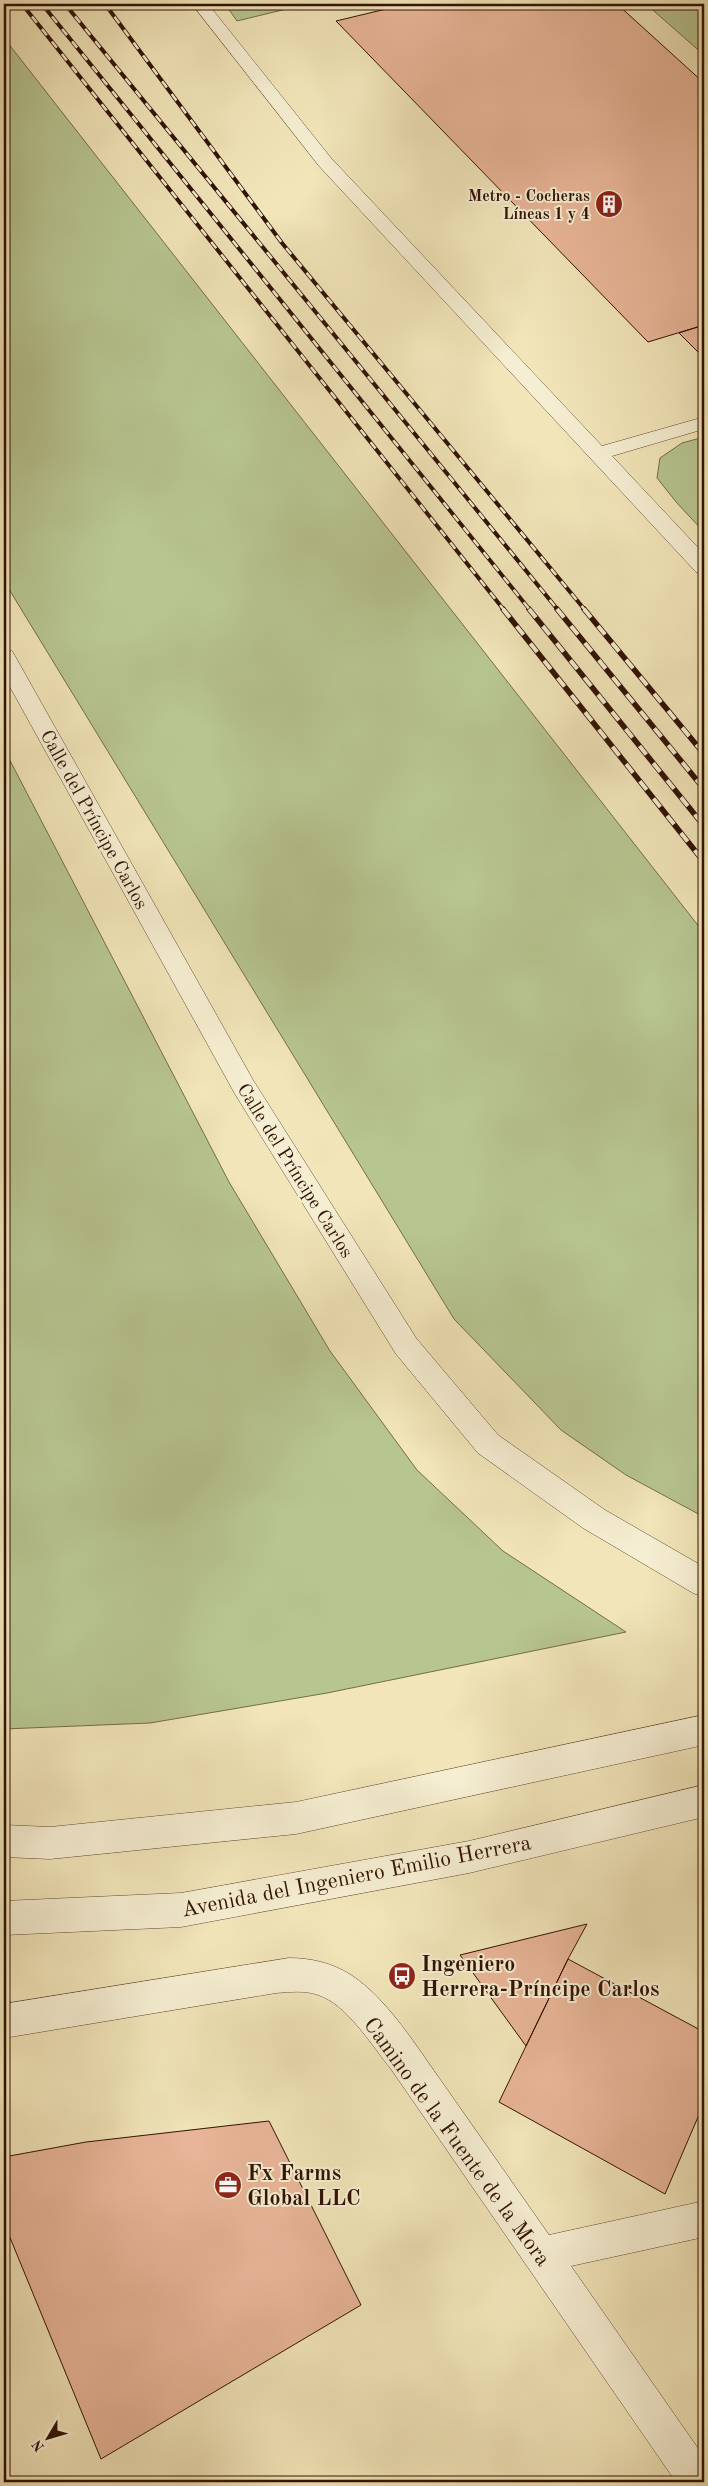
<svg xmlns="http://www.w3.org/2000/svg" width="708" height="2486" font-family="'Old Standard TT',serif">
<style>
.green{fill:#b7c591;stroke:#746c4a}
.building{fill:#e8b598;stroke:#311202}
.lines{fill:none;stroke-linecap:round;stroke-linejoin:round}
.minor-casing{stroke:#614730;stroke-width:1}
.minor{fill:#f6eed2;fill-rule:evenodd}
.rail-far1-casing{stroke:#311202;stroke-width:4}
.rail-casing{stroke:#311202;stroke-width:5.5}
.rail-far1{stroke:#f6eed2;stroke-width:2.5;stroke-dasharray:8;stroke-linecap:butt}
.rail{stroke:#f6eed2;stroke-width:4;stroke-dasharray:11;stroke-linecap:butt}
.labels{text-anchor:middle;stroke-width:4;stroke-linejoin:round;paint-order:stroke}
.far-poi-label{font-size:16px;font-weight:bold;fill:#311202;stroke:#f6eed2;text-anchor:end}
.street-label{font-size:19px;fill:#311202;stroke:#f6eed2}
.near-street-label{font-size:22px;fill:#311202;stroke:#f6eed2}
.near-poi-label{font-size:22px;font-weight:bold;fill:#311202;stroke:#f6eed2;text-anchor:start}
</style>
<rect width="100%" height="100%" fill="#f1e5b9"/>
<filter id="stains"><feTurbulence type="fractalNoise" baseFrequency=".004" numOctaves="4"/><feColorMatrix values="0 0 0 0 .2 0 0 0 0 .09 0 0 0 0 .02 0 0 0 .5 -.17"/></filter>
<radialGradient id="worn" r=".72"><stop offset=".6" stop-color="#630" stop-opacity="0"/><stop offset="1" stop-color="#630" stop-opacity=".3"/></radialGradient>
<path class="green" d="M225,4H302L303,5L237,21Z
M646,4H704V55Z
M4,38L704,933V1517L626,1475L561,1430L454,1319L4,581Z
M704,437V532L677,503L657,478L660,458L682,443Z
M4,749L229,1182L330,1351L417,1470L503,1551L626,1632L327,1693L150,1723L4,1729Z"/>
<path class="building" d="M407,4H617L704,83V325L648,342L336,21Z
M704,325V358L679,333Z
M587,1924L568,1959L526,2046L460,1955Z
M568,1959L704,2032V2103L665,2194L499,2102Z
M269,2121L361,2305L101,2459L4,2223V2157L86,2142Z"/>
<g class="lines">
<g class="minor-casing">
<path id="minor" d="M192,4H208L331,158L602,446L704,417V429L612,456L704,554V574L696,572L319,166Z
M4,649L12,651L15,656L253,1080L416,1338L498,1435L605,1510L704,1567V1597L693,1593L583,1528L478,1453L396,1354L235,1094L4,676Z
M704,1715V1745L296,1834L50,1859L4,1857V1825L50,1827L296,1802Z
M704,1785V1817L469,1873L181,1927L4,1935V1901L181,1893L469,1841Z
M289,1958C311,1958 332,1963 351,1975C388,1999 418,2049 444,2085C479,2135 514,2185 549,2235L704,2201V2237L571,2266L704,2457V2482H676L391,2069C372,2046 347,2004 318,1995C305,1990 290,1992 276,1993L4,2038V2004Z"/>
</g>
<use href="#minor" class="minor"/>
<g class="rail-far1-casing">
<path id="rail-far1" d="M22,4L504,610
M42,4L530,610
M65,4L558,610
M105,4L282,243L585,610"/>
</g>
<g class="rail-casing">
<path id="rail" d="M503,609L704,862
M529,609L704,826
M557,609L704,789
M584,609L704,754"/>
</g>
<use href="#rail-far1" class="rail-far1"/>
<use href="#rail" class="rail"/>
</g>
<defs>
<g id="building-disc" transform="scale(1.4375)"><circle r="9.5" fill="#8f2418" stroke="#f6eed2"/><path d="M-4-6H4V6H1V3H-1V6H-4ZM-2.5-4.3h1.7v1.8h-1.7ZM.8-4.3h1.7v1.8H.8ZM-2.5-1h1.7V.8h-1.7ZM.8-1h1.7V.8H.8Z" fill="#fff"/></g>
<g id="bus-disc" transform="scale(1.4375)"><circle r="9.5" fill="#8f2418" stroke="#f6eed2"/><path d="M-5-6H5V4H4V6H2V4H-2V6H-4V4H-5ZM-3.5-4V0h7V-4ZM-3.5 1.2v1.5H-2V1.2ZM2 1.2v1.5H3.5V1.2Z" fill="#fff"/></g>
<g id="office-disc" transform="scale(1.4375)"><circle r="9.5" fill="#8f2418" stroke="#f6eed2"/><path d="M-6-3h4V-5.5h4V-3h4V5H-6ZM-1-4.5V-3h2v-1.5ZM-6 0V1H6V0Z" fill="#fff"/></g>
</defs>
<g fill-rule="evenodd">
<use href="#building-disc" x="609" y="204"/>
<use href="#bus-disc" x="402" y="1976"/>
<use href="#office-disc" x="228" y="2185"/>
</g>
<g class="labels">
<g class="far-poi-label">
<text x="590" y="201">Metro - Cocheras<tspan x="590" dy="18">Líneas 1 y 4</tspan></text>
</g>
<g class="street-label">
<text transform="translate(95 819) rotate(61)" y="7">Calle del Príncipe Carlos</text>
<text transform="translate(296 1170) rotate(58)" y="7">Calle del Príncipe Carlos</text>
</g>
<g class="near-street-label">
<text transform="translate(356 1875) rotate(-11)" y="8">Avenida del Ingeniero Emilio Herrera</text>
<text transform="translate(458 2141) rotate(54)" y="8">Camino de la Fuente de la Mora</text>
</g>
<g class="near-poi-label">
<text x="421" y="1971">Ingeniero<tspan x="421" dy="25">Herrera-Príncipe Carlos</tspan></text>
<text x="247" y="2180">Fx Farms<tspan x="247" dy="25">Global LLC</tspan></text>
</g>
</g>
<rect width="708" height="2486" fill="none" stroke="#f1e5b9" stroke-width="20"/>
<rect x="5" y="5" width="698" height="2476" fill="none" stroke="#311202" stroke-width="2.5"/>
<rect x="10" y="10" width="688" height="2466" fill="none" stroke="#311202"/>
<g transform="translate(48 2438) rotate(232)" stroke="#f6eed2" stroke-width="4" paint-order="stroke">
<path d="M0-4L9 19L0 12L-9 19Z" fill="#311202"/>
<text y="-8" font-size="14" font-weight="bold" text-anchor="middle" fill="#311202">N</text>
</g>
<rect width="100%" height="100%" filter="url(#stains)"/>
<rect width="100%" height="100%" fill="url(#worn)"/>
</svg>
